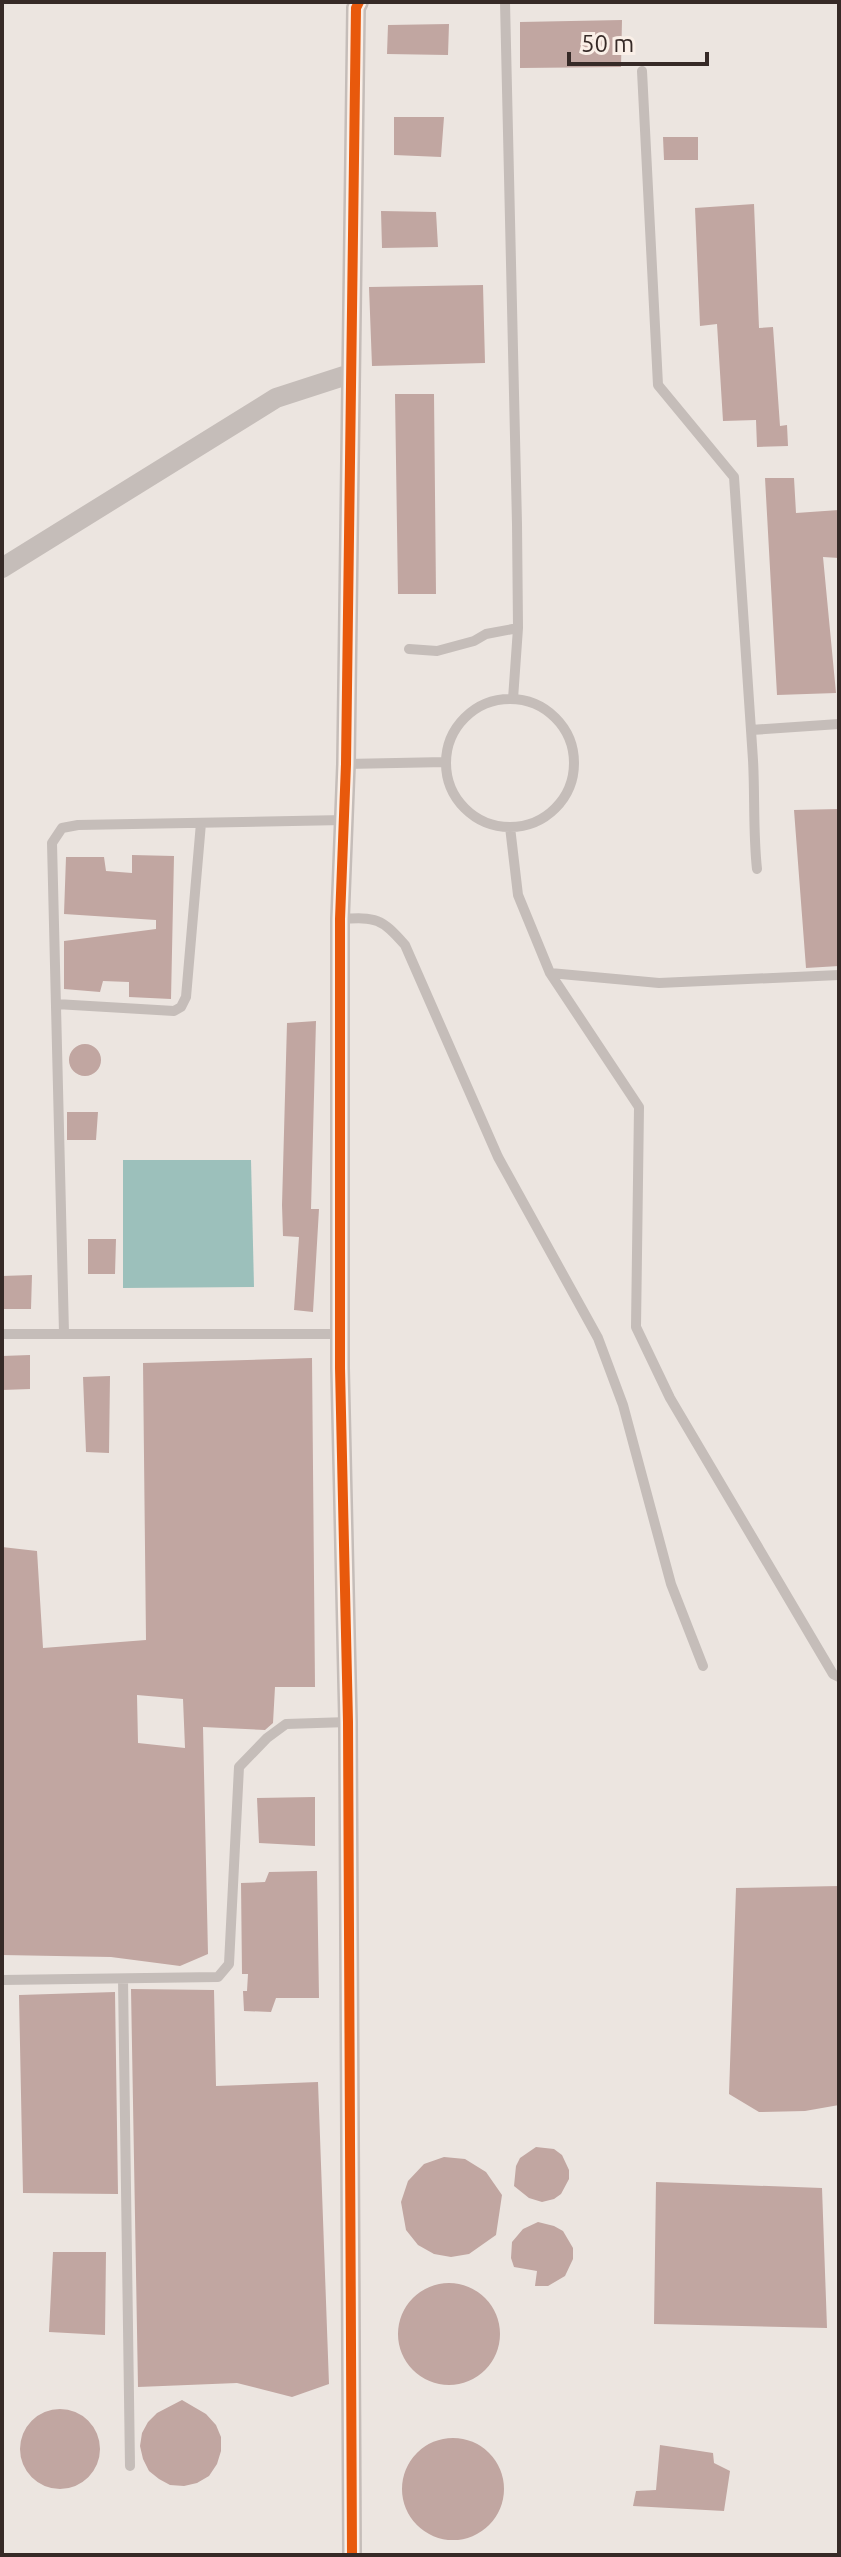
<svg xmlns="http://www.w3.org/2000/svg" width="841" height="2557" font-family="Ubuntu,sans-serif">
<style>
.water{fill:#9cc0bb}
.building{fill:#c1a6a1;fill-rule:evenodd}
.lines{fill:none;stroke-linecap:round;stroke-linejoin:round}
.service{stroke:#c5bdb9;stroke-width:10}
.minor{stroke:#c5bdb9;stroke-width:20}
.cycleway-casing{stroke:#faefe7;stroke-width:15}
.cycleway{stroke:#e8590c;stroke-width:10}
</style>
<rect width="100%" height="100%" fill="#ece5e0"/>
<path class="water" d="M123,1160H251L254,1287L123,1288Z"/>
<path class="building" d="M622,20L621,67L520,68V22Z
M449,24L448,55L387,54L388,25Z
M394,117H444L441,157L394,155Z
M663,137H698V160H664Z
M754,204L759,328L773,327L780,426L787,425L788,446L757,447L756,420L723,421L717,324L700,326L695,208Z
M381,211L436,212L438,247L382,248Z
M483,285L485,363L372,366L369,287Z
M395,394H434L436,594H398Z
M765,478H794L796,513L839,510V558L823,557L836,693L777,695Z
M839,809V966L806,968L794,810Z
M132,855L174,856L171,999L129,997V982L103,981L100,992L64,989V941L156,929V920L64,914L66,857H104L106,871L132,873Z
M316,1021L311,1209H319L313,1312L294,1310L299,1237L283,1236L282,1205L287,1023Z
M69 1060a16 16 0 1 1 32 0a16 16 0 1 1-32 0Z
M67,1112H98L96,1140H67Z
M88,1239H116L115,1274H88Z
M32,1275L31,1309H2V1276Z
M30,1355V1389L2,1390V1356Z
M312,1358L315,1687H275L273,1723L265,1730L203,1727L208,1954L180,1966L111,1957L2,1955V1547L37,1551L43,1648L146,1640L143,1363ZM137,1695L183,1699L185,1748L138,1743Z
M110,1376L109,1453L86,1452L83,1377Z
M315,1797V1846L259,1843L257,1798Z
M315,1871H317L319,1998H276L271,2012L244,2011L243,1991H247L248,1974H242L241,1883L265,1882L269,1872Z
M839,1886V2105L805,2111L759,2112L729,2094L736,1888Z
M131,1989L214,1990L216,2086L318,2082L329,2384L292,2397L237,2383L138,2387Z
M115,1992L118,2194L23,2193L19,1995Z
M536,2147L554,2149L562,2155L569,2170V2179L561,2194L554,2199L542,2202L529,2198L514,2186L516,2166L520,2158Z
M444,2157L465,2159L486,2172L502,2195L496,2235L469,2254L451,2257L434,2254L418,2245L406,2230L401,2202L408,2181L424,2164Z
M656,2182L822,2188L827,2328L654,2324Z
M538,2222L554,2226L563,2231L573,2248V2259L565,2276L548,2286H535L537,2271L514,2267L511,2258L512,2242L523,2229Z
M53,2252H106L105,2335L49,2332Z
M398 2334a51 51 0 1 1 102 0a51 51 0 1 1-102 0Z
M182,2400L206,2414L216,2425L221,2437V2451L217,2464L209,2476L197,2483L184,2486L170,2485L159,2479L149,2471L143,2459L140,2446L142,2433L148,2422L157,2413Z
M20 2449a40 40 0 1 1 80 0a40 40 0 1 1-80 0Z
M402 2489a51 51 0 1 1 102 0a51 51 0 1 1-102 0Z
M660,2445L713,2453L714,2463L730,2471L724,2511L633,2506L636,2491L656,2490Z"/>
<g class="lines">
<path class="service" d="M505,2L517,524L518,628L513,699
M642,71L658,385L734,477L753,760C755,796 753,833 757,869
M409,649L437,651L474,641L486,634L518,628
M446 763a64 64 0 1 1 128 0a64 64 0 1 1-128 0Z
M751,730L839,724
M346,764L446,762
M510,827L518,895L550,973L639,1107L636,1327L670,1398L833,1674L839,1677
M340,919C377,917 381,918 405,945L498,1157L598,1338L623,1405L671,1584L703,1666
M550,973L659,983L839,975
M56,1004L174,1011L181,1007L186,997L201,823
M64,1333L52,843L62,828L78,825L344,820
M2,1334H340
M123,1979L130,2466
M2,1980L218,1977L229,1964L239,1767L267,1738L286,1724L348,1722"/>
<path class="minor" d="M2,568L276,398L350,374
M352,2555L348,1722L340,1368V919L346,764L356,8L359,2"/>
<g class="cycleway-casing">
<path id="cycleway" d="M352,2555L348,1722L340,1368V919L346,764L356,8L359,2"/>
</g>
<use href="#cycleway" class="cycleway"/>
</g>
<rect width="841" height="2557" fill="none" stroke="#362a27" stroke-width="8"/>
<path d="M569 52v12h138v-12" fill="none" stroke="#362a27" stroke-width="4"/>
<text x="581" y="52" font-size="24" fill="#362a27" stroke="#faefe7" stroke-width="6" paint-order="stroke">50 m</text>
</svg>
